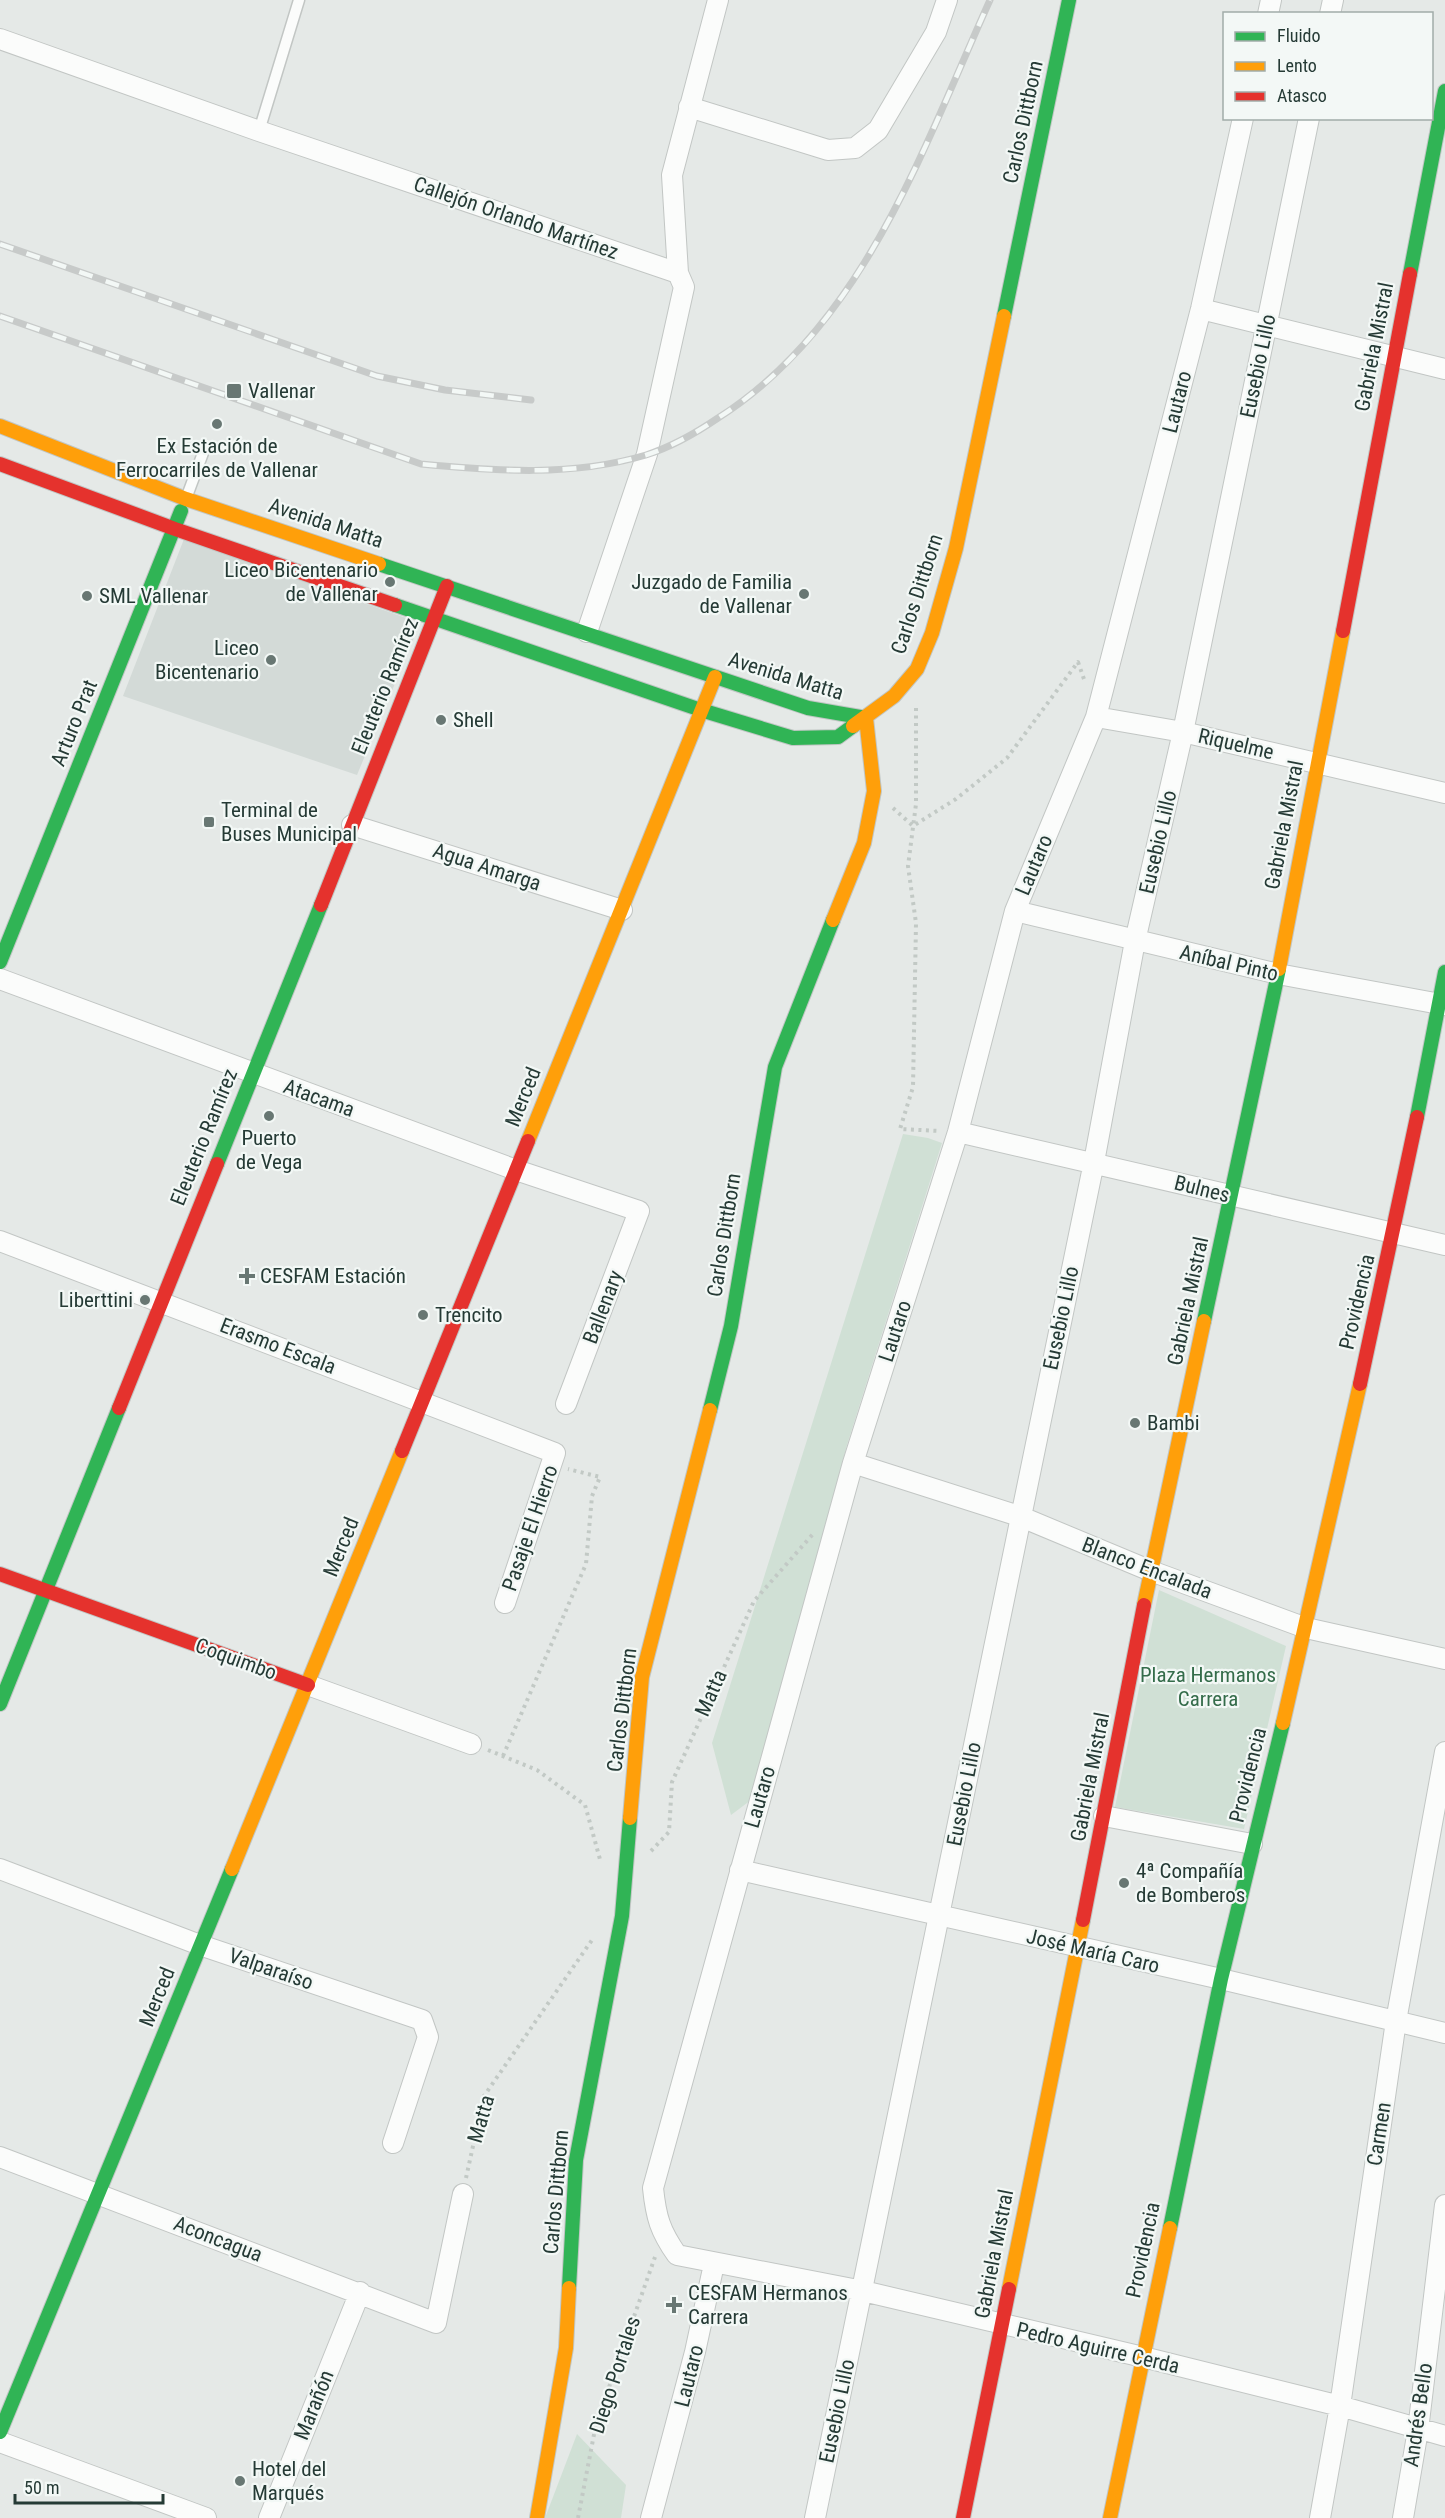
<svg xmlns="http://www.w3.org/2000/svg" width="1445" height="2518" font-family="'Roboto Condensed',sans-serif">
<style>
.built{fill:#d3dad7}
.green{fill:#d0e0d5}
.lines{fill:none;stroke-linecap:round;stroke-linejoin:round}
.lane-casing{stroke:#c2c6c4;stroke-width:13}
.street-casing{stroke:#c2c6c4;stroke-width:22}
.fast-casing{stroke:#c1c6c4;stroke-width:16}
.slow-casing{stroke:#c1c6c4;stroke-width:16}
.jam-casing{stroke:#c1c6c4;stroke-width:16}
.path{stroke:#c2c9c5;stroke-width:4;stroke-dasharray:3 4.5;stroke-linecap:butt}
.lane{stroke:#fbfcfb;stroke-width:10}
.street{stroke:#fbfcfb;stroke-width:20}
.fast{stroke:#30b455;stroke-width:14}
.slow{stroke:#ff9f0a;stroke-width:14}
.jam{stroke:#e5322d;stroke-width:14}
.rail-casing{stroke:#c7cac9;stroke-width:7}
.rail{stroke:#f3f8f6;stroke-width:4.5;stroke-dasharray:14;stroke-linecap:butt}
.poi-dot{fill:#687773;stroke:#f3f8f6;stroke-width:2}
.labels{text-anchor:middle;stroke-width:4.5;stroke-linejoin:round;paint-order:stroke}
.street-label{font-size:21px;fill:#253a35;stroke:#f3f8f6}
.poi-label{font-size:21px;fill:#253a35;stroke:#f3f8f6;text-anchor:start}
.park-label{font-size:21px;fill:#346c4a;stroke:#f3f8f6}
</style>
<rect width="100%" height="100%" fill="#e5e9e7"/>
<path class="built" d="M184,539L420,623L357,775L123,696Z"/>
<path class="green" d="M903,1134L928,1138L942,1143L847,1445L751,1800L731,1815L712,1743Z
M1159,1590L1286,1646L1244,1829L1115,1807Z
M577,2434L626,2485L621,2518H545Z"/>
<g class="lines">
<g class="lane-casing">
<path id="lane" d="M259,131L299,0
M187,496L203,453"/>
</g>
<g class="street-casing">
<path id="street" d="M1268,14L1271,0
M1330,14L1333,0
M0,39L259,131L678,273L684,287L647,454L587,632
M689,107L828,150L855,148L878,130L936,32L947,0
M1243,118L1201,309L1096,717L1015,911L958,1132L853,1463L653,2188C656,2217 660,2231 677,2255L863,2291L1143,2357L1340,2406L1445,2436
M678,273L672,175L718,0
M1201,309L1445,369
M1096,717L1183,732L1445,793
M352,825L622,910
M1015,911L1278,974L1445,1005
M0,979L516,1170L639,1211L566,1404
M958,1132L1445,1245
M0,1241L555,1453L505,1603
M853,1463L1019,1516L1151,1571L1306,1628L1445,1659
M308,1685L471,1744
M1104,1816L1252,1844
M0,1869L200,1945L422,2020L428,2037L393,2143
M740,1870L1221,1979L1445,2033
M0,2157L436,2323L463,2194
M0,2442L206,2518
M269,2518L360,2292
M651,2518L695,2352L714,2264
M815,2518L1094,1162L1135,941L1183,732L1309,118
M1320,2518L1340,2406L1396,2021L1445,1752
M1403,2518L1418,2430L1445,2205"/>
</g>
<g class="fast-casing">
<path id="fast" d="M1410,274L1445,91
M1004,316L1069,0
M379,564L808,708L866,718
M395,605L701,710L793,738L838,737L853,726
M0,962L181,511
M1417,1117L1445,972
M217,1164L321,905
M1204,1321L1279,969
M710,1410L731,1326L775,1067L833,920
M0,1704L119,1408
M1170,2228L1221,1979L1283,1723
M569,2288L576,2160L622,1916L630,1818
M0,2432L232,1869"/>
</g>
<g class="slow-casing">
<path id="slow" d="M0,426L186,499L379,564
M853,726L894,696L917,669L932,633L956,548L1004,316
M833,920L864,843L874,791L866,718
M1279,969L1343,631
M528,1141L715,677
M1144,1605L1204,1321
M1283,1723L1360,1384
M630,1818L642,1677L710,1410
M232,1869L402,1451
M1009,2289L1083,1920
M537,2518L566,2348L569,2288
M1110,2518L1170,2228"/>
</g>
<g class="jam-casing">
<path id="jam" d="M0,464L175,529L395,605
M1343,631L1410,274
M321,905L447,586
M1360,1384L1417,1117
M119,1408L217,1164
M402,1451L528,1141
M0,1574L308,1685
M1083,1920L1144,1605
M963,2518L1009,2289"/>
</g>
<path class="path" d="M916,708V804L908,866L916,923L913,1087L900,1129L940,1131
M893,808L913,826L956,799L1007,758L1078,662L1085,682
M488,1750L537,1770L585,1805L601,1863
M503,1756L586,1564L592,1496L600,1477L568,1469
M651,1851L669,1832L672,1782L754,1601L813,1534
M466,2178L484,2096L592,1940
M578,2518L596,2424L655,2257"/>
<use href="#lane" class="lane"/>
<use href="#street" class="street"/>
<use href="#fast" class="fast"/>
<use href="#slow" class="slow"/>
<use href="#jam" class="jam"/>
<g class="rail-casing">
<path id="rail" d="M0,244L377,376L445,390L531,400
M0,316L421,464C496,471 572,477 646,455C671,447 696,433 718,418C864,325 922,150 990,0"/>
</g>
<use href="#rail" class="rail"/>
</g>
<g class="poi-dot">
<rect x="226" y="383" width="16" height="16" rx="3"/>
<circle cx="217" cy="424" r="6"/>
<circle cx="390" cy="582" r="6"/>
<circle cx="804" cy="594" r="6"/>
<circle cx="87" cy="596" r="6"/>
<circle cx="271" cy="660" r="6"/>
<circle cx="441" cy="720" r="6"/>
<rect x="203" y="816" width="12" height="12" rx="3"/>
<circle cx="269" cy="1116" r="6"/>
<path d="M244 1267h6v6h6v6h-6v6h-6v-6h-6v-6h6z"/>
<circle cx="145" cy="1300" r="6"/>
<circle cx="423" cy="1315" r="6"/>
<circle cx="1135" cy="1423" r="6"/>
<circle cx="1124" cy="1883" r="6"/>
<path d="M671 2296h6v6h6v6h-6v6h-6v-6h-6v-6h6z"/>
<circle cx="240" cy="2481" r="6"/>
</g>
<g class="labels">
<g class="street-label">
<text transform="translate(1023 122) rotate(-78)" y="7">Carlos Dittborn</text>
<text transform="translate(516 218) rotate(19)" y="7">Callejón Orlando Martínez</text>
<text transform="translate(1374 347) rotate(-79)" y="7">Gabriela Mistral</text>
<text transform="translate(1258 366) rotate(-78)" y="7">Eusebio Lillo</text>
<text transform="translate(1177 402) rotate(-76)" y="7">Lautaro</text>
<text transform="translate(326 523) rotate(18)" y="7">Avenida Matta</text>
<text transform="translate(917 594) rotate(-72)" y="7">Carlos Dittborn</text>
<text transform="translate(786 676) rotate(17)" y="7">Avenida Matta</text>
<text transform="translate(385 686) rotate(-68)" y="7">Eleuterio Ramírez</text>
<text transform="translate(74 723) rotate(-68)" y="7">Arturo Prat</text>
<text transform="translate(1236 744) rotate(13)" y="7">Riquelme</text>
<text transform="translate(1284 825) rotate(-79)" y="7">Gabriela Mistral</text>
<text transform="translate(1158 842) rotate(-77)" y="7">Eusebio Lillo</text>
<text transform="translate(1034 865) rotate(-67)" y="7">Lautaro</text>
<text transform="translate(487 867) rotate(18)" y="7">Agua Amarga</text>
<text transform="translate(1229 963) rotate(13)" y="7">Aníbal Pinto</text>
<text transform="translate(523 1097) rotate(-68)" y="7">Merced</text>
<text transform="translate(319 1098) rotate(20)" y="7">Atacama</text>
<text transform="translate(204 1137) rotate(-68)" y="7">Eleuterio Ramírez</text>
<text transform="translate(1202 1189) rotate(14)" y="7">Bulnes</text>
<text transform="translate(724 1235) rotate(-81)" y="7">Carlos Dittborn</text>
<text transform="translate(1188 1301) rotate(-78)" y="7">Gabriela Mistral</text>
<text transform="translate(1357 1302) rotate(-77)" y="7">Providencia</text>
<text transform="translate(603 1307) rotate(-69)" y="7">Ballenary</text>
<text transform="translate(1061 1318) rotate(-78)" y="7">Eusebio Lillo</text>
<text transform="translate(895 1331) rotate(-72)" y="7">Lautaro</text>
<text transform="translate(278 1346) rotate(21)" y="7">Erasmo Escala</text>
<text transform="translate(530 1528) rotate(-71)" y="7">Pasaje El Hierro</text>
<text transform="translate(341 1547) rotate(-68)" y="7">Merced</text>
<text transform="translate(1147 1568) rotate(21)" y="7">Blanco Encalada</text>
<text transform="translate(236 1659) rotate(20)" y="7">Coquimbo</text>
<text transform="translate(711 1693) rotate(-66)" y="7">Matta</text>
<text transform="translate(622 1710) rotate(-83)" y="7">Carlos Dittborn</text>
<text transform="translate(1248 1775) rotate(-76)" y="7">Providencia</text>
<text transform="translate(1090 1777) rotate(-79)" y="7">Gabriela Mistral</text>
<text transform="translate(964 1794) rotate(-79)" y="7">Eusebio Lillo</text>
<text transform="translate(760 1797) rotate(-74)" y="7">Lautaro</text>
<text transform="translate(1093 1951) rotate(13)" y="7">José María Caro</text>
<text transform="translate(271 1969) rotate(19)" y="7">Valparaíso</text>
<text transform="translate(157 1997) rotate(-68)" y="7">Merced</text>
<text transform="translate(481 2119) rotate(-74)" y="7">Matta</text>
<text transform="translate(1379 2134) rotate(-81)" y="7">Carmen</text>
<text transform="translate(556 2192) rotate(-85)" y="7">Carlos Dittborn</text>
<text transform="translate(218 2239) rotate(21)" y="7">Aconcagua</text>
<text transform="translate(1143 2250) rotate(-78)" y="7">Providencia</text>
<text transform="translate(994 2254) rotate(-79)" y="7">Gabriela Mistral</text>
<text transform="translate(1098 2348) rotate(13)" y="7">Pedro Aguirre Cerda</text>
<text transform="translate(615 2375) rotate(-72)" y="7">Diego Portales</text>
<text transform="translate(689 2376) rotate(-76)" y="7">Lautaro</text>
<text transform="translate(314 2405) rotate(-68)" y="7">Marañón</text>
<text transform="translate(837 2411) rotate(-78)" y="7">Eusebio Lillo</text>
<text transform="translate(1418 2415) rotate(-82)" y="7">Andrés Bello</text>
</g>
<g class="poi-label">
<text x="248" y="398">Vallenar</text>
<text x="217" y="453" text-anchor="middle">Ex Estación de<tspan x="217" dy="24">Ferrocarriles de Vallenar</tspan></text>
<text x="378" y="577" text-anchor="end">Liceo Bicentenario<tspan x="378" dy="24">de Vallenar</tspan></text>
<text x="792" y="589" text-anchor="end">Juzgado de Familia<tspan x="792" dy="24">de Vallenar</tspan></text>
<text x="99" y="603">SML Vallenar</text>
<text x="259" y="655" text-anchor="end">Liceo<tspan x="259" dy="24">Bicentenario</tspan></text>
<text x="453" y="727">Shell</text>
<text x="221" y="817">Terminal de<tspan x="221" dy="24">Buses Municipal</tspan></text>
<text x="269" y="1145" text-anchor="middle">Puerto<tspan x="269" dy="24">de Vega</tspan></text>
<text x="260" y="1283">CESFAM Estación</text>
<text x="133" y="1307" text-anchor="end">Liberttini</text>
<text x="435" y="1322">Trencito</text>
<text x="1147" y="1430">Bambi</text>
<text x="1136" y="1878">4ª Compañía<tspan x="1136" dy="24">de Bomberos</tspan></text>
<text x="688" y="2300">CESFAM Hermanos<tspan x="688" dy="24">Carrera</tspan></text>
<text x="252" y="2476">Hotel del<tspan x="252" dy="24">Marqués</tspan></text>
</g>
<g class="park-label">
<text x="1208" y="1682">Plaza Hermanos<tspan x="1208" dy="24">Carrera</tspan></text>
</g>
</g>
<rect x="1223" y="12" width="210" height="108" fill="#f3f8f6" stroke="#a1aca9" stroke-width="1.5"/>
<rect x="1235" y="32" width="30" height="9" fill="#30b455" stroke="#a1aca9" stroke-width="1.5"/>
<text x="1277" y="42" font-size="18" fill="#253a35">Fluido</text>
<rect x="1235" y="62" width="30" height="9" fill="#ff9f0a" stroke="#a1aca9" stroke-width="1.5"/>
<text x="1277" y="72" font-size="18" fill="#253a35">Lento</text>
<rect x="1235" y="92" width="30" height="9" fill="#e5322d" stroke="#a1aca9" stroke-width="1.5"/>
<text x="1277" y="102" font-size="18" fill="#253a35">Atasco</text>
<path d="M15 2494v9h148v-9" fill="none" stroke="#253a35" stroke-width="3"/>
<text x="24" y="2494" font-size="18" fill="#253a35" stroke="#f3f8f6" stroke-width="4.5" paint-order="stroke">50 m</text>
</svg>
